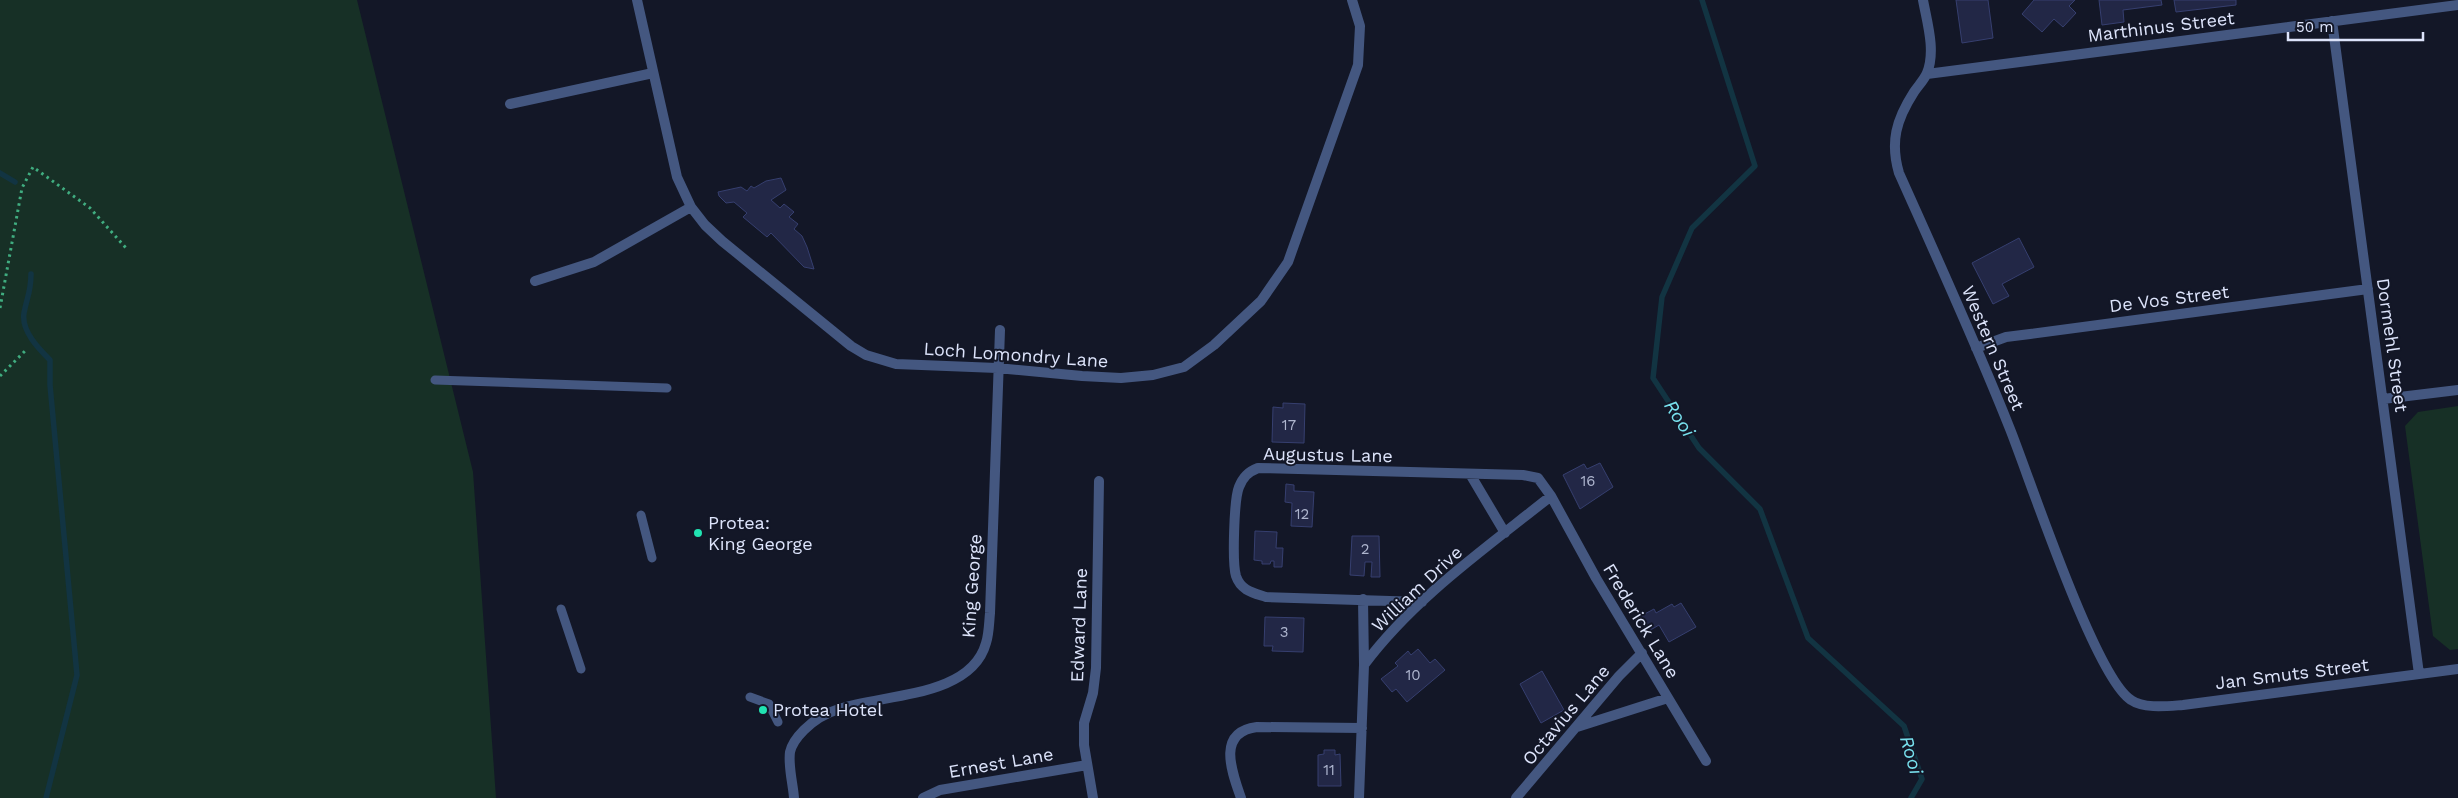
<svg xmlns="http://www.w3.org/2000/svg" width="2458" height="798" font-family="'Work Sans',sans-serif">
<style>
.green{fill:#173026}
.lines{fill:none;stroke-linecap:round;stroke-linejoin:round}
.stream{stroke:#123442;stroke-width:5.5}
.building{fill:#222746;stroke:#363f6f}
.path{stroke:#40ad80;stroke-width:3;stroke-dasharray:2.5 4;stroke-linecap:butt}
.lane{stroke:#445780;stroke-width:9}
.street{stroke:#445780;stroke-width:10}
.poi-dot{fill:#21e3b2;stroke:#131727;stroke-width:2}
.labels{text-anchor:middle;stroke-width:4;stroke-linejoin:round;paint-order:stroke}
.number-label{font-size:15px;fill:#aeb5ce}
.street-label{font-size:18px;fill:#dde4fb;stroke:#131727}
.poi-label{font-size:18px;fill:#dde4fb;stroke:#131727;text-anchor:start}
.water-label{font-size:19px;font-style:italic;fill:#78e1ee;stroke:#131727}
</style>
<rect width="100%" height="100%" fill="#131727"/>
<path class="green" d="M0,0H357L473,472L496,798H0Z
M2458,406V649L2450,650L2433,636L2405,426L2418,412Z"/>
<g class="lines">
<path class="stream" d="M1702,0L1755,166L1692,228L1662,297L1653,378L1699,448L1760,509L1808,638L1904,726L1922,779L1911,798
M0,173L15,182
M31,274C31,292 27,297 24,313C21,331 39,349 50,360V385L77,675L46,798"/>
</g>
<path class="building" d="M1956,0H1988L1993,38L1962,43Z
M2034,0H2075L2069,6L2076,13L2063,27L2054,19L2042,32L2022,14Z
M2099,0H2161L2162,5L2123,10L2124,22L2102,25Z
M2174,0H2236V5L2176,12Z
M781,178L786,190L771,200L780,208L784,204L794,212L789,217L798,224L794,229L802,236L807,247L814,269L804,267L771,233L767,237L743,217L747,213L734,202L726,203L719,196L718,192L741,187L747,191L751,186L754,188L766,181Z
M2019,238L2034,267L2002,284L2009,296L1993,304L1972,263Z
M1283,403L1305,404L1304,443L1272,442L1273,407L1283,408Z
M1600,463L1613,487L1580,509L1563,475L1584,464L1587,469Z
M1286,484L1294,485V491L1314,492L1312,527L1291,526L1292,503L1285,502Z
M1255,531L1277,532L1276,548H1283L1282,567H1274V561H1271L1270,564H1262V561L1254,560Z
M1352,536H1379L1380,577H1371L1372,562H1365L1364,576L1350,575Z
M1681,603L1696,627L1669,642L1659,625L1647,632L1639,617L1654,609L1656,613L1672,604L1674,607Z
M1265,617L1304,618L1303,652L1272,651L1273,646H1264Z
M1418,649L1430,663L1435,659L1445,670L1407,702L1396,689L1392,692L1381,679L1398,666L1395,663L1408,651L1411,655Z
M1542,671L1564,710L1541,723L1520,684Z
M762,706L766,709L764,713L759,710Z
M1324,750H1335V755L1340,754L1341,786H1318V755L1324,754Z"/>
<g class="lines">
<path class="path" d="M0,308L22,188L33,167L90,208L126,248
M0,376L25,351"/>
<path class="lane" d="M435,380L667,388
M641,515L652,558
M561,609L581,669
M750,697L769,704L778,722"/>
<path class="street" d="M637,0L677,177L691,207L705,225L722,241L851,346L866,355L896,364L997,368L1082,376L1121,378L1153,375L1184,367L1214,345L1261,301L1288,262L1358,65L1360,26L1352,0
M1923,0C1927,22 1936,51 1927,73C1924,80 1918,86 1914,92C1896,120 1890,142 1899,173C1937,258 1976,343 2010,429C2030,479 2095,677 2131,700C2144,709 2168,706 2183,705L2458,669
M2332,21L2419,674
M1927,74L2458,5
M510,104L653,73
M535,281L594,262L691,207
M1976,348L2006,337L2030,334L2368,289
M2383,399L2458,390
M1470,474L1505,533
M1363,599L1364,665
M1422,602L1266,597C1254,593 1241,591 1236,576C1232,563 1234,499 1239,487C1243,477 1248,472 1258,468L1523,475L1538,478L1551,496L1596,578L1706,761
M1577,727L1668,698
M794,798C793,784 788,766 790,752C792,743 797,737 804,730C814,720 826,713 839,709C882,694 971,698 986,643C989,634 989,623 990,613L1000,330
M923,798L940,790L1087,765
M1093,798L1084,745V723L1093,693L1096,668L1099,481
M1241,798C1232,772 1216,732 1257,727L1362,728
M1359,798L1364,665C1414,598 1486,548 1551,496
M1516,798L1619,676L1642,653"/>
</g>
<g class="poi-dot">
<circle cx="698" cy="533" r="5"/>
<circle cx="763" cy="710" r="5"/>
</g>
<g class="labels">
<g class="number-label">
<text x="1289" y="430">17</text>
<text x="1588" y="486">16</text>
<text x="1302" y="519">12</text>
<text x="1365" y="554">2</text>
<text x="1284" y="637">3</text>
<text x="1413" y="680">10</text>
<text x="1329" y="775">11</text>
</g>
<g class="street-label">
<text transform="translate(2161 27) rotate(-7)" y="6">Marthinus Street</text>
<text transform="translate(2169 299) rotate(-7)" y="6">De Vos Street</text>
<text transform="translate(2392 345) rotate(82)" y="6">Dormehl Street</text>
<text transform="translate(1993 348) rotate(67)" y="6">Western Street</text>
<text transform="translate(1016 355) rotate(4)" y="6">Loch Lomondry Lane</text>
<text transform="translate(1328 455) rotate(1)" y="6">Augustus Lane</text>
<text transform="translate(972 586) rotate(-86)" y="6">King George</text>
<text transform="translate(1417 589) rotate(-43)" y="6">William Drive</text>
<text transform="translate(1641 621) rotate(59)" y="6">Frederick Lane</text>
<text transform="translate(1079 625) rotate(-88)" y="6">Edward Lane</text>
<text transform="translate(2292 674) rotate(-7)" y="6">Jan Smuts Street</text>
<text transform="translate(1566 715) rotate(-50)" y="6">Octavius Lane</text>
<text transform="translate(1001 763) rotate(-10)" y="6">Ernest Lane</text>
</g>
<g class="poi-label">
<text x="708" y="529">Protea:<tspan x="708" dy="21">King George</tspan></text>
<text x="773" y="716">Protea Hotel</text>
</g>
<g class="water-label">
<text transform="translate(1680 418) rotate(57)" y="7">Rooi</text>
<text transform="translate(1912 755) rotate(74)" y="7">Rooi</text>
</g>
</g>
<path d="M2288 32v8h135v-8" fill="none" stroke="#dde4fb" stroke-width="2.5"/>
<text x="2296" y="32" font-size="15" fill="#dde4fb" stroke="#131727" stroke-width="4" paint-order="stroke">50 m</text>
</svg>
